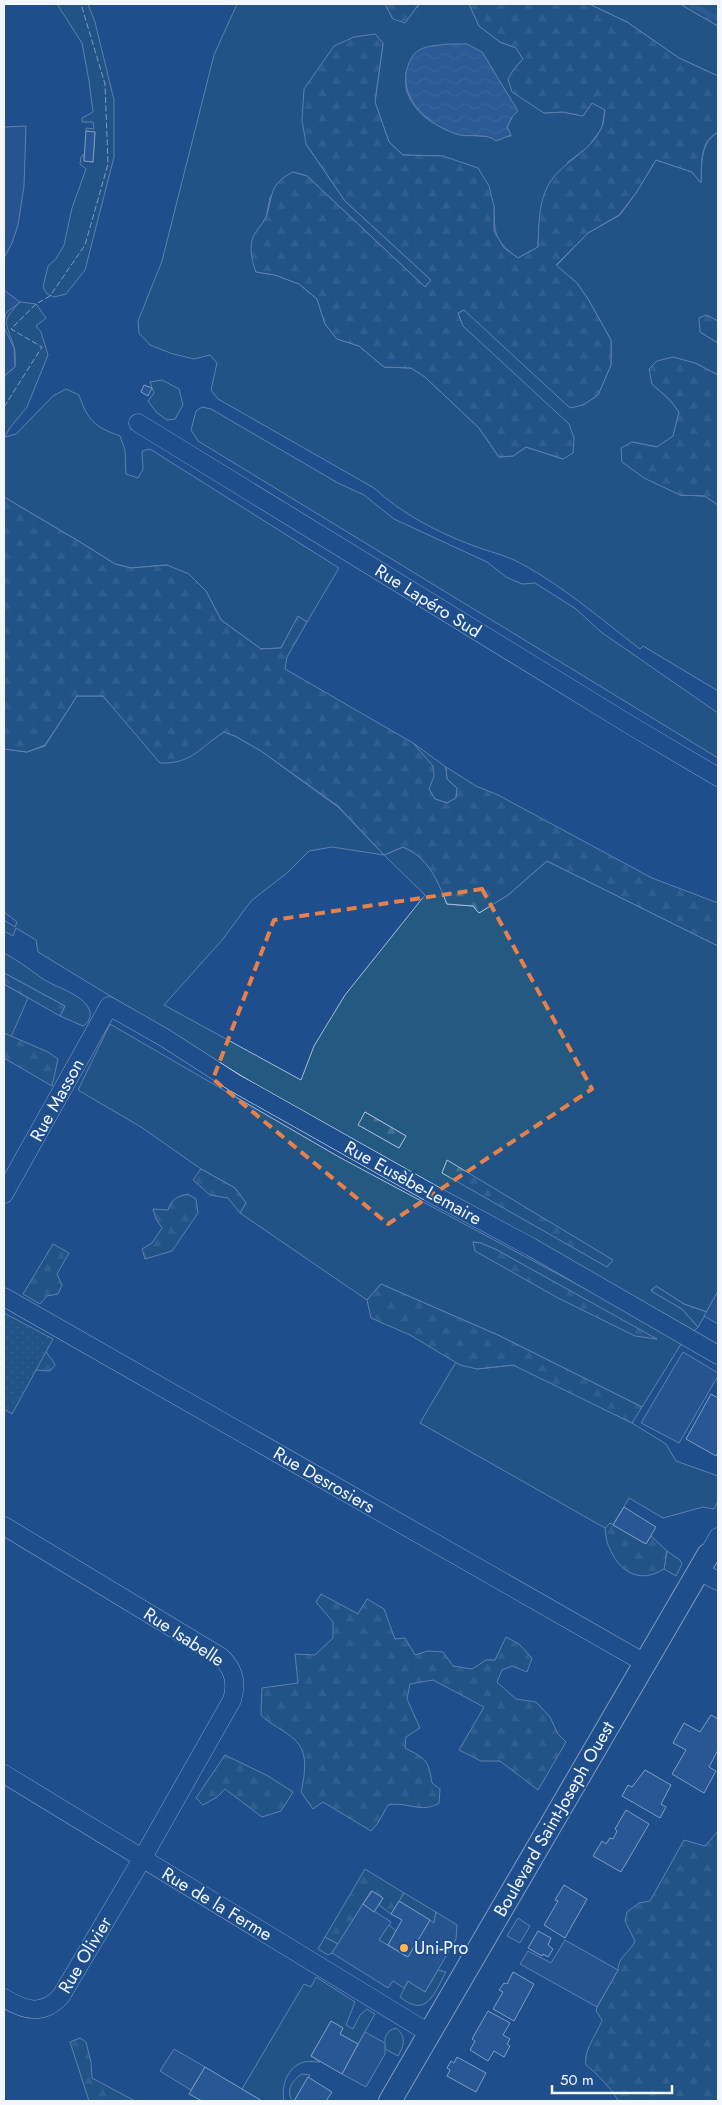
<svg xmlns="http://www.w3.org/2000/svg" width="722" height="2105" font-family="Jost,sans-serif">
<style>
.grass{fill:#245a82;stroke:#a8bbd7;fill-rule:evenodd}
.forest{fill:url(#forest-firs);stroke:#a8bbd7}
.park{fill:url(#park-dots);stroke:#a8bbd7}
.parking{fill:#305b95;stroke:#a8bbd7}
.water{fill:url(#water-waves);stroke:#a8bbd7}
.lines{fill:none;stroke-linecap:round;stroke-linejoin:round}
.stream{stroke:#3b69a3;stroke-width:5}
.building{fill:#3563a3;stroke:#f2f6ff}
.minor-casing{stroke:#f2f6ff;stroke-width:19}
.major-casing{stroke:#f2f6ff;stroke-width:24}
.minor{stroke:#1f4e8c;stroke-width:18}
.major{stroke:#1f4e8c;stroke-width:22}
.fence{stroke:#f2f6ff;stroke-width:1;stroke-dasharray:6 2.5;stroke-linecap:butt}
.marked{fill:none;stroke:#ea8049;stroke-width:4;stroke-dasharray:10 6;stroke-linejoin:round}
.poi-dot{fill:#ffb74d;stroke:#1f4e8c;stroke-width:2}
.labels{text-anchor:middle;stroke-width:4;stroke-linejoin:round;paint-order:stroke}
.street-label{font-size:18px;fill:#f2f6ff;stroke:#1f4e8c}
.poi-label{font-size:18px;fill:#f2f6ff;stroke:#1f4e8c;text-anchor:start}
</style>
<defs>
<pattern id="forest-firs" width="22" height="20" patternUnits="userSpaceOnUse" patternTransform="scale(1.25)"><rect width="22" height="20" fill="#245a82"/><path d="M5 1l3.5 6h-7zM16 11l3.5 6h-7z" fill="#447295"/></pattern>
<pattern id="park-dots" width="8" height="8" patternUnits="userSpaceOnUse" patternTransform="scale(1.25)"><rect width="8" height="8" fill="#245a82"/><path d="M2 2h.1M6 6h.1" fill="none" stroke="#447295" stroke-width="1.8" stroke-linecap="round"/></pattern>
<pattern id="water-waves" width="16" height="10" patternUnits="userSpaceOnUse" patternTransform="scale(1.25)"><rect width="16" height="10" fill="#3b69a3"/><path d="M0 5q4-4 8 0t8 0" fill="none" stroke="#587fb1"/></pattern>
</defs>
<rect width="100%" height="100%" fill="#1f4e8c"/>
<path class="grass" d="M57,4H88L95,22L114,100V157L85,270L66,294L54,297L47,294L43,287L48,266L56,259L64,245L72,208L86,169L80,164L81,157L84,154V161L93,162L95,132L86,131V128L94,129L93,122H82V118L93,112L89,81L82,43Z
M237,4H385L393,19L418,7L419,4H469L479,26L500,42L517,48L523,59L514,69L544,113L563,112L583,116L592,103L605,109L602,128L588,147L568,162L539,224L538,247L518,258C495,241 494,234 494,206L442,156L403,155L389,142L375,102L383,43L306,144L345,201L431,280L425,287L307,176L293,172L270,197L266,218L253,238L256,272L275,275L299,284L317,299L325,324L337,339L359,346L384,367L411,368L425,377L479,428L499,457L513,456L526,447L563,459L463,326L458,313L464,310L583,405L598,395L611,365V340L588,299L577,283L556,266L588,233L620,215L636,193L656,160L692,172L701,182C702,162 700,143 718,132V321L706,315L700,332L718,343V375L695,363L652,384L670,400L679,412L673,437L657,447L632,442L680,495L705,496L718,505V691L643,646L640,649C602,620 556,580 512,559C498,553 483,550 469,544C435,531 401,513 374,488L218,399L211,390L217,363L210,355L194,359L173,354L150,345L139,333L138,321L162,261L214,55ZM482,52L517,111L512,117L507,127L511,136C473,139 422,133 407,92C405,86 406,78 406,72Z
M589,4H680L718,26V76L679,58L627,22Z
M20,302L36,304L46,318L36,326L41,332L48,355L27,407L9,429L5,437L16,434L53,396L66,389L79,395C88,421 95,427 120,436L125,450L126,474L138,478L143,469L142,451L150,449L339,568L307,622L298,617L281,648L261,649L221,620L206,591L167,565L131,568L115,564L80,542L4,497V376L15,367C15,361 16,353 14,347C6,321 0,323 20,302Z
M162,380L179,389L183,405L175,419L167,420L156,412L148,401L154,393L150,382Z
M202,407L211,409L338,483L364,495L394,519L487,562L506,577L522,584L535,583L576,609L601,632L718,713V758L198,441L191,430L196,411Z
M77,696H103L121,716L210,741L224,732L235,736L261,751L338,807L384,855L403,847C429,858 437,879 447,904L473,906L479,913L508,895L547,861L718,946V1292L707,1312L684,1304L656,1286L651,1290L682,1309L698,1327L693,1332L299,1111L38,952L36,940L16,928L13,936L4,931V920L15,927L17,922L4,912V749L27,752L45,746ZM332,847L384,855L425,895L345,995L314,1046L301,1080L164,1005L223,939L251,901L287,873L309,851ZM365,1112L406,1136L399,1148L359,1125ZM447,1161L612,1260L442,1173Z
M413,743L446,767L447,779L457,788L456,798L447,803L435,799L429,789C438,764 428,763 413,743Z
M4,953C18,960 30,970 43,979C57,988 82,994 89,1009C92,1015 89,1023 83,1026L60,1016L65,1006L4,973Z
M4,984L28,998L11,1037L4,1033Z
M110,1024L339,1157L683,1341L642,1407L500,1336L381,1284L367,1300L240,1213L246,1203L235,1188L201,1169L141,1127L78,1090ZM473,1242L481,1243L497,1250L655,1339Z
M456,1362L477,1369L513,1365L531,1372L632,1423L666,1444L676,1461L718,1476V1501L714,1509L703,1507L663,1518L629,1498L613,1525L610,1523L605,1528L420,1423Z
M667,1551L680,1560L682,1564L676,1576L664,1569Z
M404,1893L436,1912L434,1923L399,1901Z
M389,1925L396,1931L388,1945L378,1940Z
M325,1937L338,1944L332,1953L328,1955L318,1949Z
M438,1970L446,1972C434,1993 427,2019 400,1997L408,1981L425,1992Z
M316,1977L355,2002L346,2025L353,2029L360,2015L367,2009L375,2014L358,2044L340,2034L343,2028L331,2021L311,2056L320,2062C315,2062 309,2061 304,2062C287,2067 281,2086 284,2101H262L242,2089L304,1984L311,1987Z
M396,2028C407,2037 404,2045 398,2056L385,2049C384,2038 385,2031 396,2028Z
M302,2074L310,2075L294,2101H292C286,2090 292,2080 302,2074Z"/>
<path class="forest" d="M385,4H419L405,23L393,19Z
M469,4H589L627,22L679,58L718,76V132C699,143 702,163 701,183L692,172L656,160L636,193L619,215L588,233L556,265L577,283L588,299L611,340V365L598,395L583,405L570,408L464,310L458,313L463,326L569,424L574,438L573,453L563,459L526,447L513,456L499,457L479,428L425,377L411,368L384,367L359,346L337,339L325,324L317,299L299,284L275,275L256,272C252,262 249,248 253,237C256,230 263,224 266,217C274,194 268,185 293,172L307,176L425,287L431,280L345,201L306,144L302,120L304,89L334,46L354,37L375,34L383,43L375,102L389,142L403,155L443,156L478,168L489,186L494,206V231L504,248L518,258L538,247C539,226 538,201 550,182C564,161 590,152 601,129C604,124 604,115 605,110L592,103L583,116L563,112L544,113L512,92L508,79L514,69L523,59L516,48L500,42L479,26Z
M680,4H718V26Z
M706,315L718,321V343L700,332L699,318Z
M673,357L695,363L718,375V505L705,496L680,495L644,478L622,462L621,448L632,442L657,447L673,436L679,412L670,400L652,384L649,369L657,361Z
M4,497L80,542L115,564L131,568L167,565L189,574L206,591L221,620L261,649L281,648L298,616L307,622L287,657L285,669L413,743L433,766L434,776L429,789L435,799L447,803L456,798L457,788L447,779L446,767L476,786L498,795L652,878L718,903V946L547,861L508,895L479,913L473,906L447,904C437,880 429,858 403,847L384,855L338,806L261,751L235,736L224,732C199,748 192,764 160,763L103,696H77L45,745L27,752L4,749Z
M4,973L65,1006L60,1016L4,984Z
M4,1033L48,1052L58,1059L52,1086L4,1058Z
M365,1112L406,1136L399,1148L358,1125Z
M447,1160L613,1260L607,1267L442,1173Z
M201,1169L235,1188L246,1203L240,1213L228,1198L210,1195L193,1180Z
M188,1194L196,1199L198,1213L172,1251L145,1259L142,1249L152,1243L162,1228L156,1219L153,1209L168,1210C171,1199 178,1196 188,1194Z
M473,1242L481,1243L497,1250L657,1339L635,1336L558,1298L475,1251Z
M53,1244L69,1253L57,1274L62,1285L58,1294L47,1296L40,1304L23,1294Z
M381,1284L500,1336L642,1407L632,1423L513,1365L477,1369L460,1365L410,1335L371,1318L367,1300Z
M656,1286L684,1304L707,1312L698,1327L682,1309L651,1291Z
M46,1351C48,1357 53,1359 55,1365L50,1371L35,1370L31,1358Z
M610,1523L646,1544L651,1536L667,1551L664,1569C640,1584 620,1573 609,1547C606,1542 606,1534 605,1528Z
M321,1594L358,1614L367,1599L384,1609L395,1639L405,1638L415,1655L428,1651L443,1652L453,1666L472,1669L486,1660H495L506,1637L519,1644L532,1658L527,1672L512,1666L502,1670L497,1682L516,1699L536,1702L550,1717L558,1734L566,1742L538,1790L500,1761H481L459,1750L484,1707L433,1680L410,1684L407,1699L420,1728L406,1737L405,1748C426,1759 428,1759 432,1783L440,1789L439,1803C422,1814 406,1801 388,1805L378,1823L371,1831L323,1802L313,1809L301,1792C305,1774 309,1752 294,1739C284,1730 271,1725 261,1715L262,1688L298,1683L295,1654L315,1655L333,1638V1622L316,1602Z
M225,1755L268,1776L293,1792L281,1811L262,1817L225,1789L217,1797L203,1805L196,1798Z
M718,1831V2101H618C615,2092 594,2071 586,2065C583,2051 597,2034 602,2020L596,2011L597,2007L618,1970C618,1956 630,1953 635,1941L625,1921L627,1912L639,1903L650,1901L684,1840L705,1846Z
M365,1869L404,1893L391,1914L379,1905L383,1898L371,1891L338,1944L325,1937Z
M80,2038L86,2042L91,2062L92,2078L135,2101H89L70,2042Z"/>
<path class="park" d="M4,1313L53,1339L12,1414L4,1409Z"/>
<path class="parking" d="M26,126L24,186L18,225L12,243L4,258V127Z
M4,290L20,302L6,313L4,323Z
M4,327L14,348L15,367L4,376Z
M718,1291V1324L704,1316Z
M683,1352L718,1373V1376L679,1443L641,1423Z
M363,1904L391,1922L379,1940L407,1957L430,1920L434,1923L436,1912L457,1925L456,1939L425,1992L408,1981L404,1988L393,1981L388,1988L332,1953Z
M518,1918L530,1926L520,1943L507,1936Z
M565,1940L618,1970L597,2007L520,1964L528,1951L551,1963Z
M365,2032L385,2043V2054L366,2087L342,2074Z
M174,2049L205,2067L191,2090L160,2071Z"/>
<path class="water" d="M448,44H467L482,52L518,111L512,117L507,127L511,135L496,141C487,133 471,137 460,135C428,127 392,93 411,59C417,45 435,46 448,44Z"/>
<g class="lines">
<path class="stream" d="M691,4L718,19"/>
</g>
<path class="building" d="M86,131L95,132L93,162L84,161Z
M144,385L152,388L148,396L141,392Z
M711,1394L718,1398V1452L716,1456L686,1439Z
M624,1507L656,1527L646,1544L613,1525Z
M711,1715L718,1719V1750L709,1767L716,1771L704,1793L672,1774L686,1750L673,1743L684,1723L700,1732Z
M645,1770L671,1785L661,1804L666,1807L660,1818L622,1796L628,1785L632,1787Z
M626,1810L649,1824L621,1872L593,1856L602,1841L606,1844L610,1838L613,1839L617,1831L615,1829Z
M564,1885L587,1899L565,1938L544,1925L558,1901L555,1900Z
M372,1891L383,1898L374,1912L363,1904Z
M399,1901L430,1920L408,1957L388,1945L402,1920L391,1914Z
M538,1931L551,1938L548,1945L553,1949L548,1957L543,1954L542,1956L528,1948Z
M513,1972L534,1984L514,2021L493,2009L503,1992L499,1990L502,1986L504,1983L507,1984Z
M488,2011L510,2023L503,2035L510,2039L507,2044L510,2046L504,2057L494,2051L488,2061L470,2050L475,2041L472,2039Z
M331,2021L343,2028L340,2034L358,2044L342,2074L311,2056Z
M457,2057L486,2073L476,2092L447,2076L450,2070L447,2068L451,2061L454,2063Z
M205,2067L242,2089L262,2101H202L189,2094Z
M308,2077L332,2092L326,2101H294Z"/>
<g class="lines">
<g class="minor-casing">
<path id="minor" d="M138,423L635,728L718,777
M4,1194L109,1006L165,1038L235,1083L434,1195L531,1247L718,1355
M4,1297L645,1663
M4,1526L221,1657C234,1669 237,1684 232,1700L142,1859L61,1996C43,2016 25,2011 4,1998
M708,1555L718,1537
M699,1571L718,1581
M4,1774L429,2033"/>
</g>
<g class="major-casing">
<path id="major" d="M390,2101L708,1555"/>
</g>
<use href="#minor" class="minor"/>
<use href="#major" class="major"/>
<path class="fence" d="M4,407L42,347L11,329L36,304L50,296L85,245L108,164L105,84L81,4"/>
</g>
<path d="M0 0H722V2105H0ZM482,889L592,1089L388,1224L213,1079L274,920Z" fill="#1f4e8c" fill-opacity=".55" fill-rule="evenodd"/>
<path class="marked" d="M482,889L592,1089L388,1224L213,1079L274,920Z"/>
<circle class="poi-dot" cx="404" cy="1948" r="5"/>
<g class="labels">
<g class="street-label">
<text transform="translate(428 601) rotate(32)" y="6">Rue Lapéro Sud</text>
<text transform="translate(57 1100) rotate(-61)" y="6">Rue Masson</text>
<text transform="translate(413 1183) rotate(29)" y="6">Rue Eusèbe-Lemaire</text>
<text transform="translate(324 1480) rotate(30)" y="6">Rue Desrosiers</text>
<text transform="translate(184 1637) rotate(33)" y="6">Rue Isabelle</text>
<text transform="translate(554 1819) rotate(-60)" y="6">Boulevard Saint-Joseph Ouest</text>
<text transform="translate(217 1904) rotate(31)" y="6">Rue de la Ferme</text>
<text transform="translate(85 1955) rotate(-59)" y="6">Rue Olivier</text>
</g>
<g class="poi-label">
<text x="414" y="1954">Uni-Pro</text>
</g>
</g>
<rect width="722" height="2105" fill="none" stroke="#f2f6ff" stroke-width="10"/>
<path d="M552 2085v8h120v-8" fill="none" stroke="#f2f6ff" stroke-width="2.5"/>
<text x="560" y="2085" font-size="15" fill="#f2f6ff" stroke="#1f4e8c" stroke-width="4" paint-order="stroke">50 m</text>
</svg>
